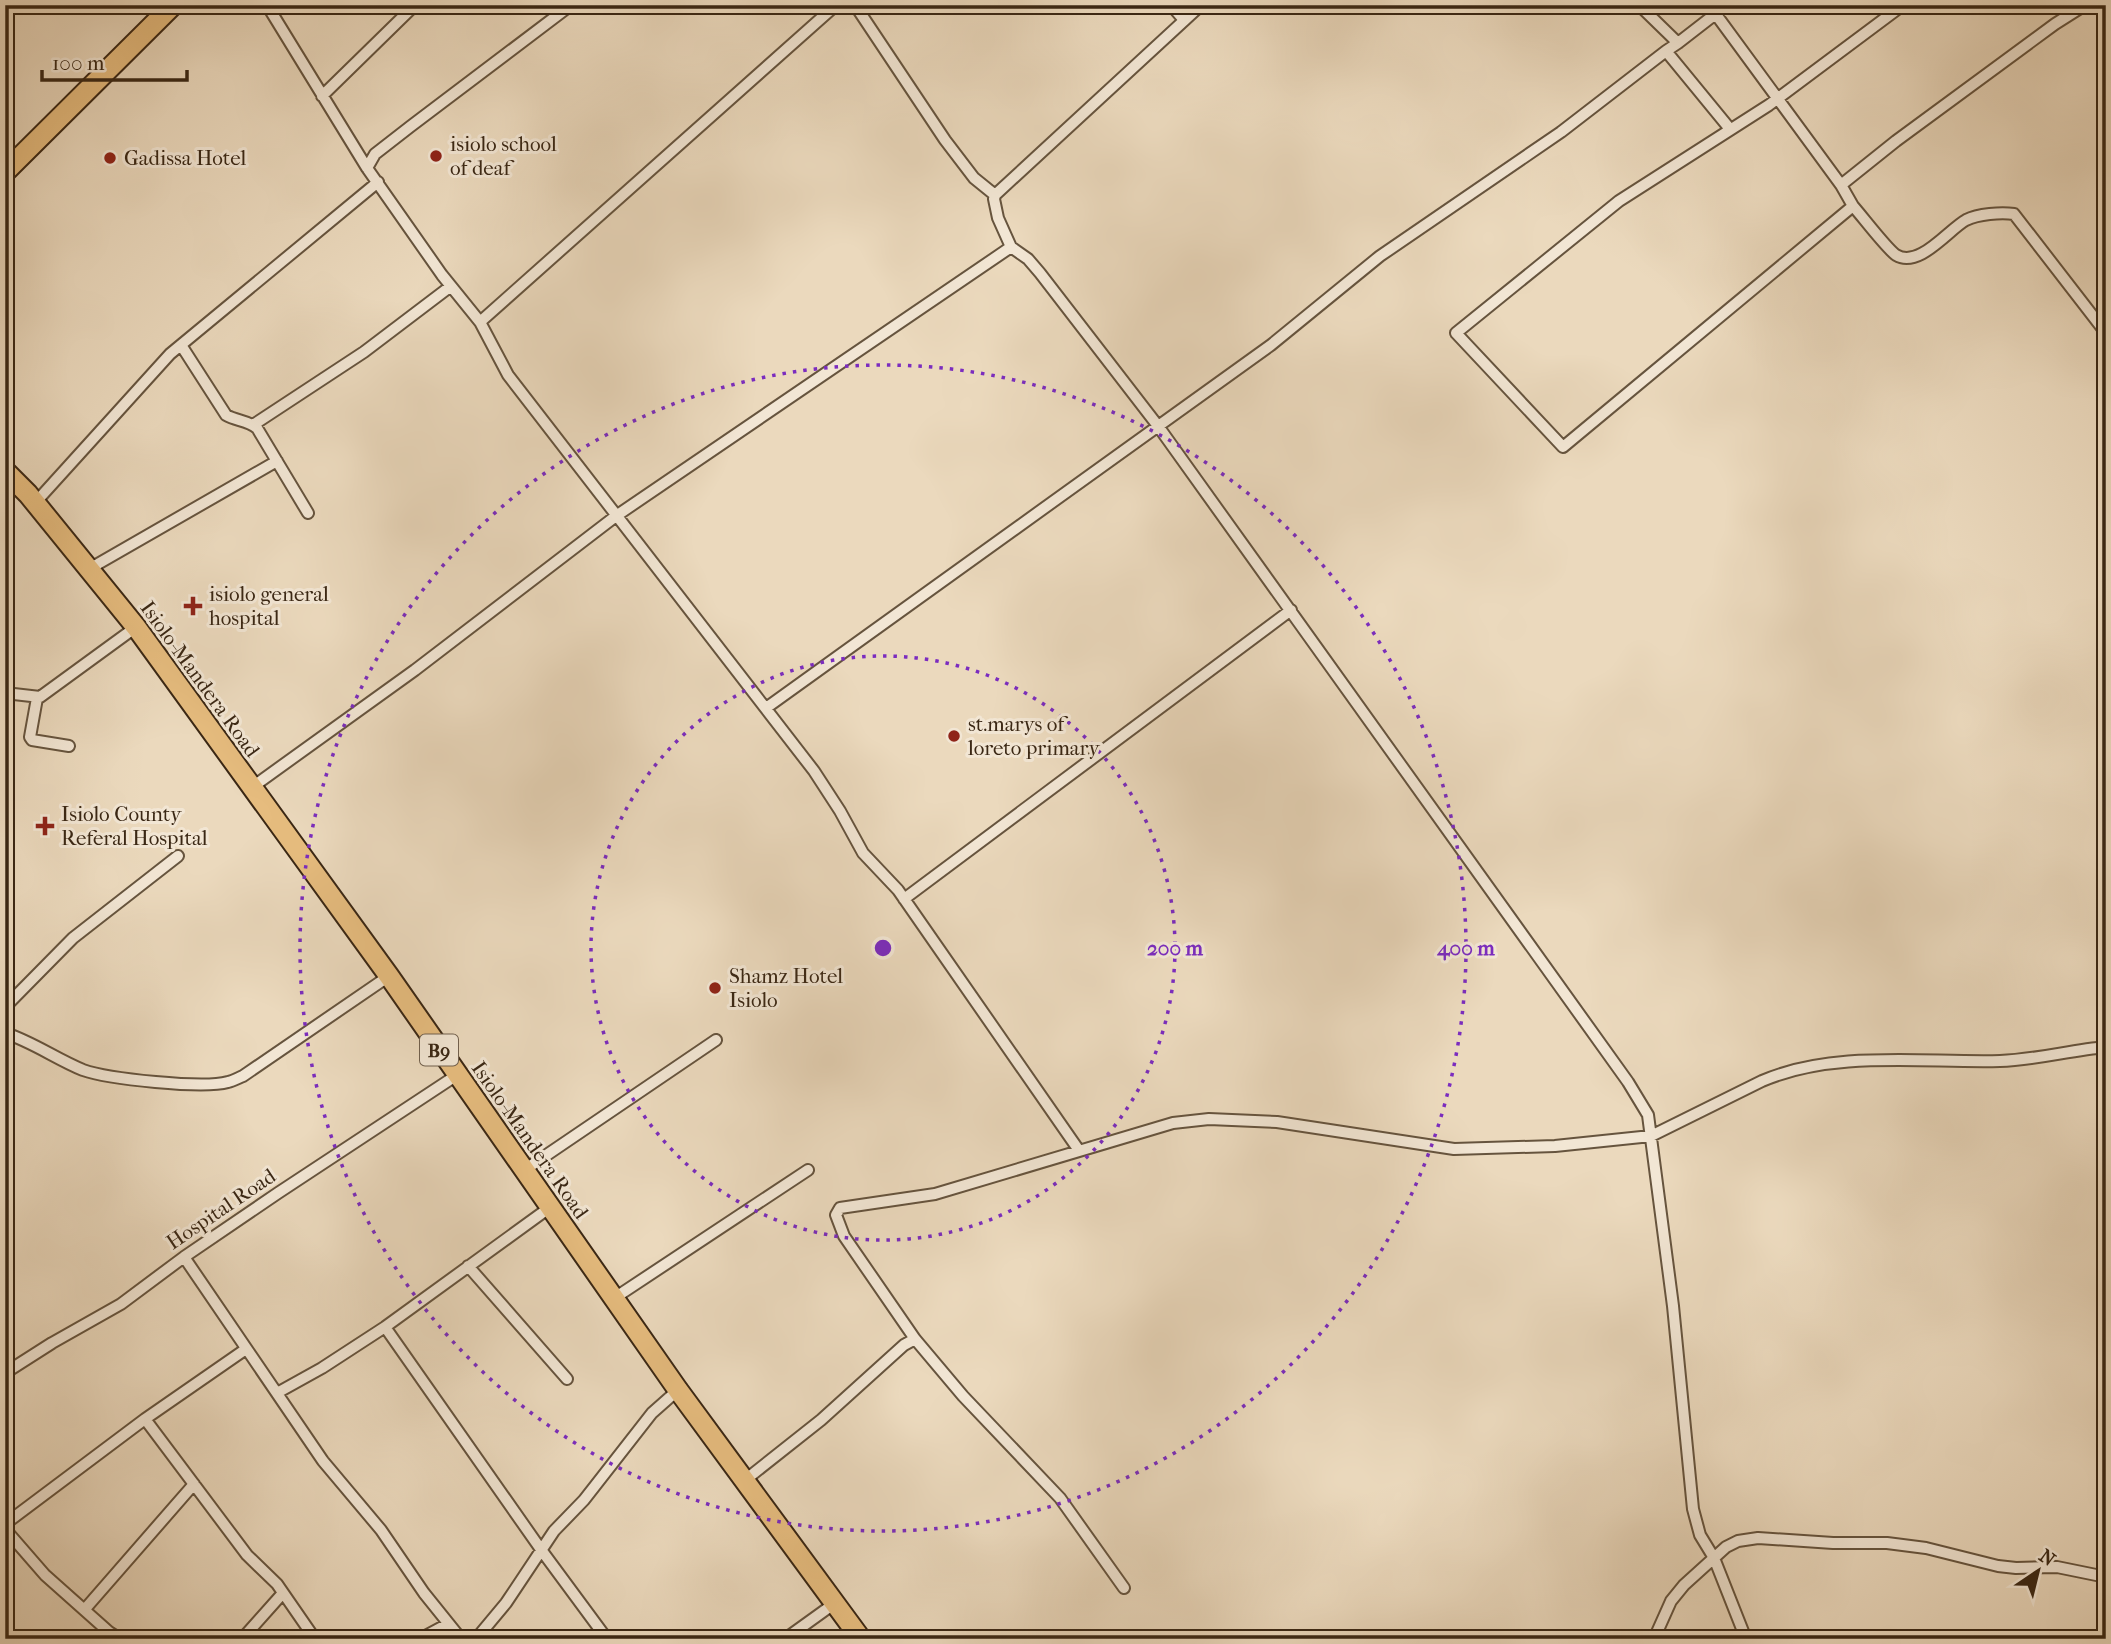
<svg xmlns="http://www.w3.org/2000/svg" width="2111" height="1644" font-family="'IM FELL French Canon',serif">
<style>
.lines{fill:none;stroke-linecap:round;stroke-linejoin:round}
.minor-casing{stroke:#66543e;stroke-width:14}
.trunk-casing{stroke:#3a2714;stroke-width:23}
.minor{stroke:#f2e6d4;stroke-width:10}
.trunk{stroke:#e6bc7e;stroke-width:19}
.ring{fill:none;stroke:#7b2cbf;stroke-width:3.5;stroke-dasharray:3.5 7}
.poi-dot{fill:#8f2418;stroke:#f2e6d4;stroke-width:2.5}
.labels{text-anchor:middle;stroke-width:6;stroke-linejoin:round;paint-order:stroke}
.shield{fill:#f2e6d4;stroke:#71604e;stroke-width:2}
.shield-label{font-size:19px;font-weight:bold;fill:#3a2714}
.poi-label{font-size:21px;fill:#3a2714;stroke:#f2e6d4;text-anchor:start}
.street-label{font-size:21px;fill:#3a2714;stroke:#f2e6d4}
.centre{fill:#7b2cbf;stroke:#f2e6d4;stroke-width:3.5}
.ring-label{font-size:21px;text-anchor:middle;font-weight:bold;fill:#7b2cbf;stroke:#f2e6d4;stroke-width:6;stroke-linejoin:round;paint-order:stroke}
</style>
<rect width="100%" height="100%" fill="#ebd9bd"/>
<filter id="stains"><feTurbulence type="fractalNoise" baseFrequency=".00286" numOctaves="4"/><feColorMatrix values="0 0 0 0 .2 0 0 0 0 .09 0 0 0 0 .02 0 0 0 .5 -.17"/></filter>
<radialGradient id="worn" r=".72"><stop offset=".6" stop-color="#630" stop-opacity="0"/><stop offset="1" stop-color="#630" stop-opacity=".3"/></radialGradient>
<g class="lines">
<g class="minor-casing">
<path id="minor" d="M267,5L367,168L442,275L480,322L508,375L814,771L840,811L863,853L898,890L1078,1149
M855,5L945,140L974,178L995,195L994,199L998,218L1011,247L1028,259L1040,273L1158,426L1628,1082L1648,1115L1673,1306L1693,1509L1700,1535L1714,1558L1746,1639
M1171,5L1184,20
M1639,5L1678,43L1666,51L1730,129
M1709,5L1841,185L1853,206
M1903,5L1769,105L1619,201L1456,333L1563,447L1853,206C1862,216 1887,249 1896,255C1919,269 1948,230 1966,220C1978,214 2001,212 2014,214L2106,333
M1678,43L1727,5
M322,96L415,5
M367,168L375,154L411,126L571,5
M1841,185L1896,141L2055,24L2085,5
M995,195L1201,5
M480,322L836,5
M181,345L226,415C236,421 247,420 257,428L308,513
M253,425L364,352L451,286
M35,503L170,354L378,182
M89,569L277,461
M5,693L40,697L136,627
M37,698L30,737L32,740L69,746
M766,708L1271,345L1380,256L1561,132L1666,51
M251,788L415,670L616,516L1011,247
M904,899L1291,610
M5,1007L73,938L178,856
M5,1033C33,1042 56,1059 83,1070C108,1079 203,1089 228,1082C233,1081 238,1078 243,1076L389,976
M523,1171L716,1040
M184,1257L323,1461L381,1530L424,1593L461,1639
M468,1266L567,1379
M613,1299L808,1170
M385,1327L542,1551L607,1639
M5,1373L52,1343L121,1304L184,1257L278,1193L457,1075
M277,1393L322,1368L385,1327L549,1208
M145,1419L247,1555L277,1584L315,1639
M744,1481L821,1420L904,1345L915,1339
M5,1524L145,1419L246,1349
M5,1529L45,1575L109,1632L120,1639
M1124,1588L1060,1498L963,1396L915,1339L844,1236L836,1215L840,1208L935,1194L1173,1123L1209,1119L1277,1122L1454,1149L1555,1146L1651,1136L1762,1081C1834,1050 1923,1063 2000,1061C2035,1060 2071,1050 2106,1047
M85,1609L194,1484
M242,1639L283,1593
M420,1639L448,1624
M476,1639L506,1603L554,1531L584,1500L652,1413L678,1390
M785,1639L835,1603
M1654,1639L1671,1601L1684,1585L1726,1547L1738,1541L1758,1538L1833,1543H1887L1926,1548L1998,1566L2016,1568L2057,1567L2106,1577"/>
</g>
<g class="trunk-casing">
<path id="trunk" d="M5,172L173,5
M5,471L28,494L136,627L389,976L678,1390L861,1639"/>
</g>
<use href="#minor" class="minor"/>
<use href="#trunk" class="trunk"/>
</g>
<g class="ring">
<circle cx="883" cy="948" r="292"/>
<circle cx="883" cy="948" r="583"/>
</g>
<g class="poi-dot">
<circle cx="436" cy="156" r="7"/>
<circle cx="110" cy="158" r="7"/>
<path d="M189.5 595.5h7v7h7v7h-7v7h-7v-7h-7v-7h7z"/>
<circle cx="954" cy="736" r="7"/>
<path d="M41.5 815.5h7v7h7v7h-7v7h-7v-7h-7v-7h7z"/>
<circle cx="715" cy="988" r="7"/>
</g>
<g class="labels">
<rect class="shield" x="420" y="1034.5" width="38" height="31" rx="5"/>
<g class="shield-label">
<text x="439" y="1057">B9</text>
</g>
<g class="poi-label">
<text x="450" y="151">isiolo school<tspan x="450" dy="24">of deaf</tspan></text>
<text x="124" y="165">Gadissa Hotel</text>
<text x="209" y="601">isiolo general<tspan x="209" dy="24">hospital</tspan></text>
<text x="968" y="731">st.marys of<tspan x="968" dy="24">loreto primary</tspan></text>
<text x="61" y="821">Isiolo County<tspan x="61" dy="24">Referal Hospital</tspan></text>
<text x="729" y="983">Shamz Hotel<tspan x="729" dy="24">Isiolo</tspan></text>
</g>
<g class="street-label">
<text transform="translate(200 679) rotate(54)" y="7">Isiolo-Mandera Road</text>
<text transform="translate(530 1140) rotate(55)" y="7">Isiolo-Mandera Road</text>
<text transform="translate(221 1209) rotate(-34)" y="7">Hospital Road</text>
</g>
</g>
<circle cx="883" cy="948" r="10" class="centre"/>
<g class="ring-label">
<text x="1175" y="955">200 m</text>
<text x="1466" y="955">400 m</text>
</g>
<rect width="2111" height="1644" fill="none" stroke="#ebd9bd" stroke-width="28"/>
<rect x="7" y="7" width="2097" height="1630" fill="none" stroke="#3a2714" stroke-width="3.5"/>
<rect x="14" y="14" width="2083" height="1616" fill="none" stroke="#3a2714" stroke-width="2"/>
<g transform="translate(2038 1571) rotate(35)" stroke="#f2e6d4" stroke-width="5" paint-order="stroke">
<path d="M0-5L12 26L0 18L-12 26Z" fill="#3a2714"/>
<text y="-10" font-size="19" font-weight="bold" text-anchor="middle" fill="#3a2714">N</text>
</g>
<path d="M42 70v10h145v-10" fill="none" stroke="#3a2714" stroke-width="3.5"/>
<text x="52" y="70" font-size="21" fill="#3a2714" stroke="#f2e6d4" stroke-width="5" paint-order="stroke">100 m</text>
<rect width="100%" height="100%" filter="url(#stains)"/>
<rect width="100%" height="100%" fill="url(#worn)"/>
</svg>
